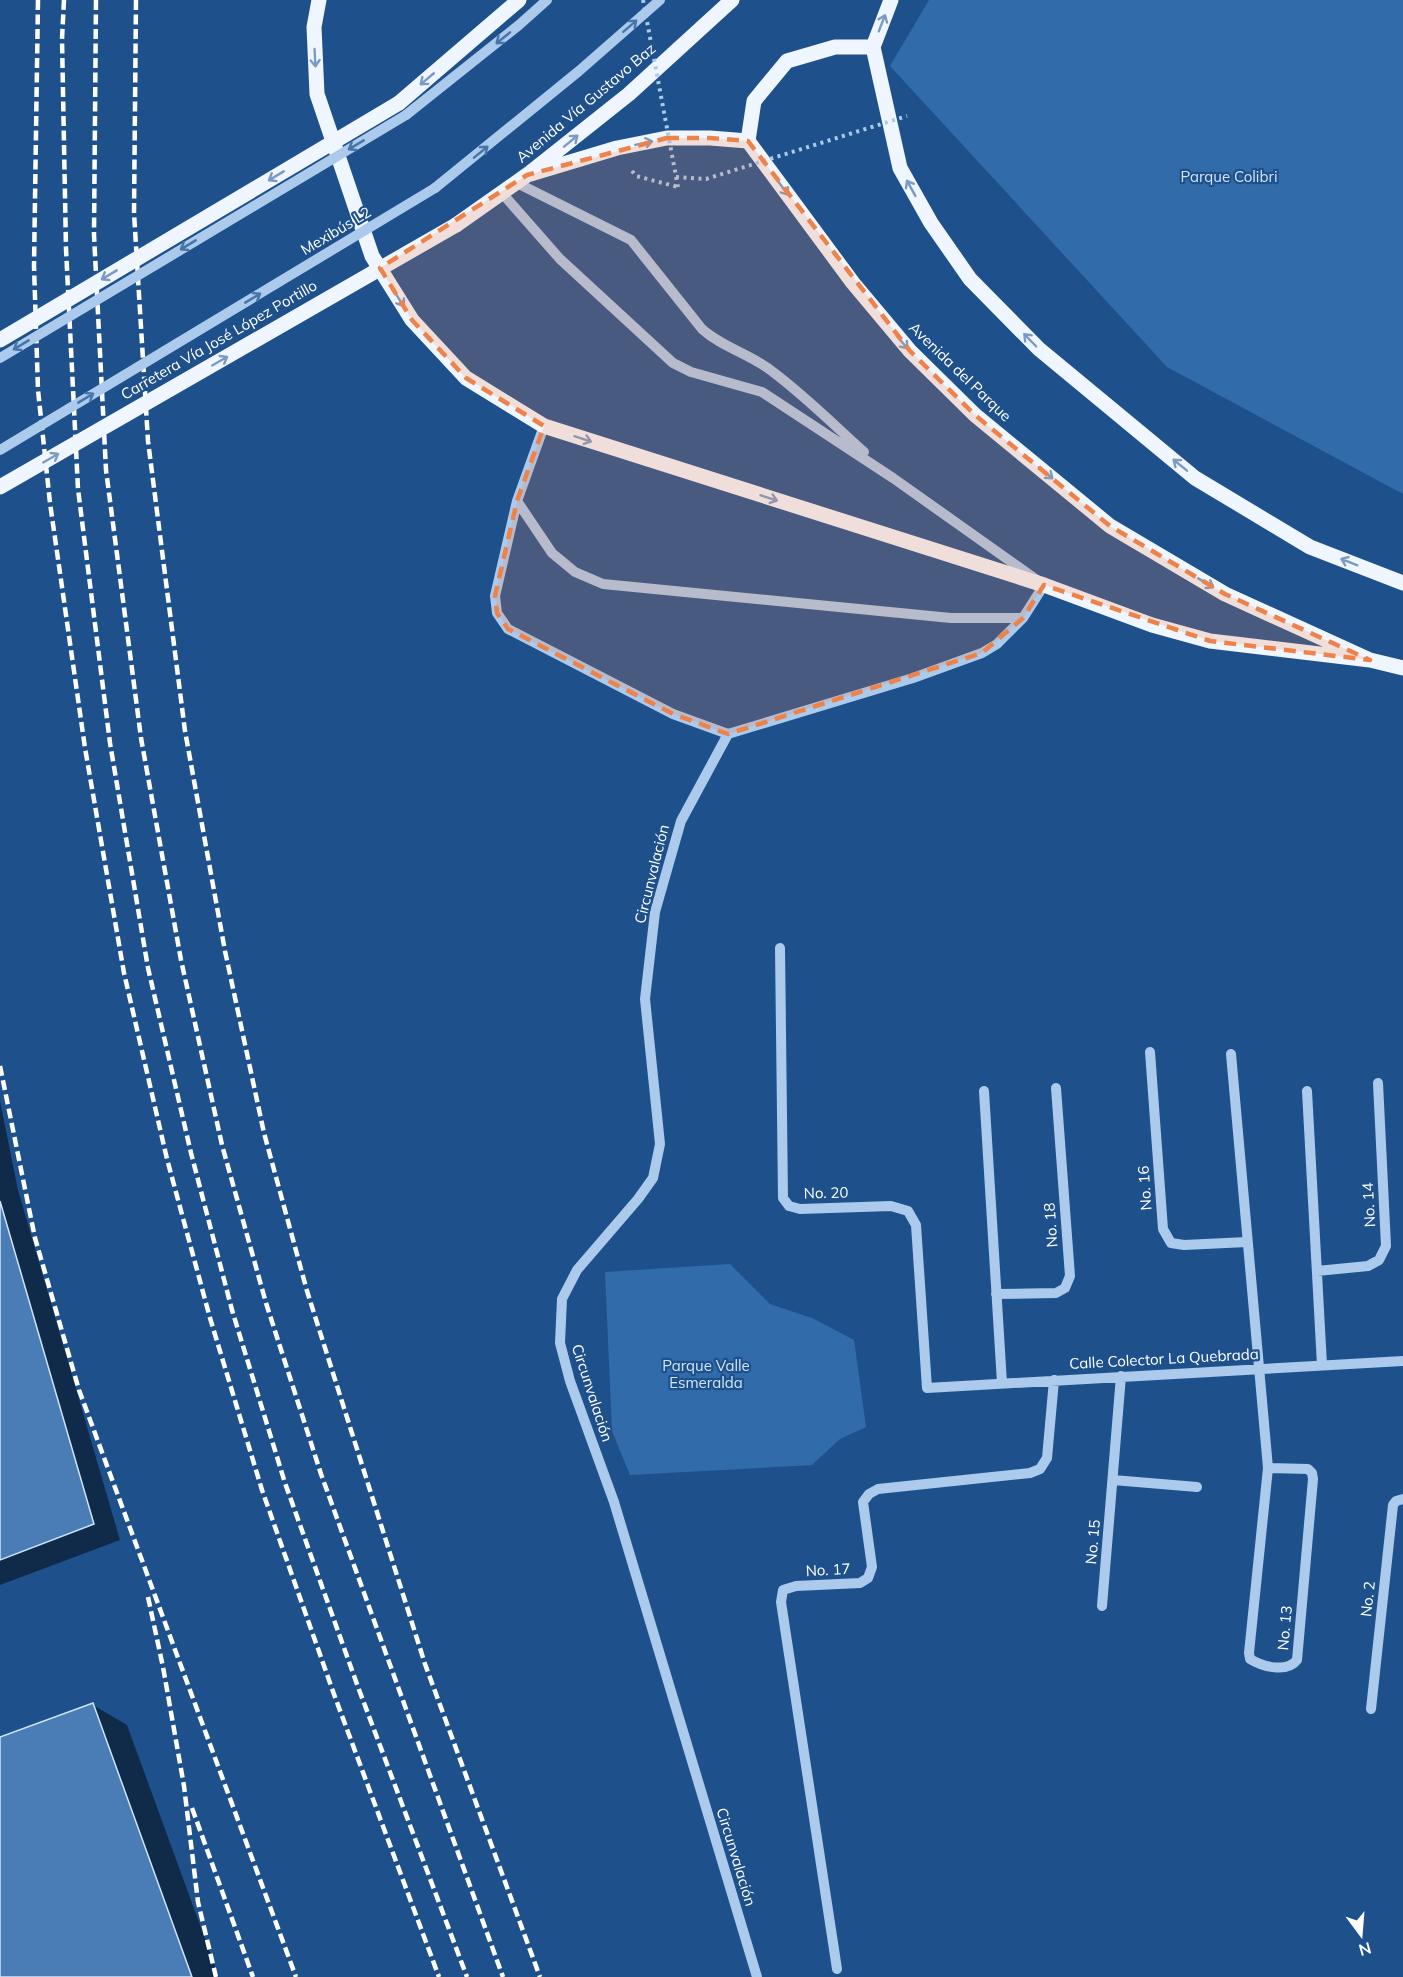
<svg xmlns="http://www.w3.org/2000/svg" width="1403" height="1977" font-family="Mulish,sans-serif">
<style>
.green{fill:#316baa}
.shadow{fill:#0007}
.building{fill:#4a7db6;stroke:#d0e4f9;stroke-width:1.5}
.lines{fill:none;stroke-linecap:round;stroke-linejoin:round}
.path{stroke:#abcaec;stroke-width:4;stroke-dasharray:3 4.5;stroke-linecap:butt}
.minor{stroke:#abcaec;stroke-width:10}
.major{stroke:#f0f6ff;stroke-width:15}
.rail{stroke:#fff;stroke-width:4.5;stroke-dasharray:10 4.5;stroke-linecap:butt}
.path-bridge{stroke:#abcaec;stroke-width:4;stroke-dasharray:3 4.5;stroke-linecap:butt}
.minor-bridge{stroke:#abcaec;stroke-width:10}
.major-bridge{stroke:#f0f6ff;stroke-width:15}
.oneway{stroke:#7c9bc0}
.oneway2{stroke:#4875a9}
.marked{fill:#ee8249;fill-opacity:0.2;stroke:#ee8249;stroke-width:4.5;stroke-dasharray:12 8;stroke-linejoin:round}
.labels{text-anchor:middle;stroke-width:4.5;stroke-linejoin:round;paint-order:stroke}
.street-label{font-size:15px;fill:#fff;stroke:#1e518c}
.park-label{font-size:15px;fill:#d0e4f9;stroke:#1e518c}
</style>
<rect width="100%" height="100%" fill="#1e518c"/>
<path class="green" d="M929,0H1403V494L1167,367L890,66Z
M730,1264L770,1304L812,1318L854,1340L866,1427L840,1439L812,1465L630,1475L612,1431L605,1272Z"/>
<path class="shadow" d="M0,1101L18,1190L120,1540L0,1585Z
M93,1705L127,1725L219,1977H0V1738Z"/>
<path class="building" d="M0,1201L94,1524L0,1560Z
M93,1703L192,1977H0V1737Z"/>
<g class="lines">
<path class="path" d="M632,171L636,176L678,187"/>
<path class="minor" d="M406,115L519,25L547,0
M517,183L631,240L702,329C723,348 751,354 773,372C805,396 834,425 864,452
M435,188L579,71L660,0
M502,193L560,259L673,363L691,372L762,392L893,478L1044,585L1023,618L997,644L982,653L913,678L728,734L673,714L508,629L497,613L495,596L517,501L544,426
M517,501L552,553L575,572L603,584L951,618H1023
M728,734L681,821L655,912L645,999L660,1144L653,1178L638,1199L577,1270L562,1299L560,1343L570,1381L614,1502L757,1977
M780,948L783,1198L789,1206L800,1209L891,1206L908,1211L916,1225L927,1388L1403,1361
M1150,1052L1163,1229L1171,1243L1184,1245L1247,1242
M1231,1054L1268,1468L1249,1653L1250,1659C1263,1667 1287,1673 1297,1660L1313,1479L1312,1473L1308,1469L1268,1468
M984,1091L1002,1383
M1307,1091L1322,1365
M1317,1271L1368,1266L1379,1260L1386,1246L1378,1083
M996,1294L1056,1293L1065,1288L1070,1276L1056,1088
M1113,1480L1197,1487
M1102,1606L1121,1376
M1371,1709L1393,1505L1396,1501L1403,1499
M837,1969L781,1602L783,1590L796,1586L860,1583L868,1578L872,1567L863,1502L869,1494L878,1489L1030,1473L1040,1469L1047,1458L1054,1380"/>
<path class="major" d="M319,0L314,27L317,94L372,256L412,320L466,378L544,426L1044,585L1152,625L1210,641L1370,660
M891,0L873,47L900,168L931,223L970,279L1039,349L1195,478L1310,547L1403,583
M399,103L519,0
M748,141L754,101L787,61L835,47H873
M527,175L617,148L667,138H710L748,141L853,283L910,351L975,415L1110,526L1225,594L1370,660L1403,668
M456,225L527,175L629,94L732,0"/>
<path class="rail" d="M38,0L34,266L38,390L50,503L85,748L124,973L167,1159L210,1318L262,1490L335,1697L439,1977
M64,0L62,39L66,249L78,489L110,743L148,968L191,1153L232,1310L285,1483L358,1687L467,1977
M96,0L94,235L106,470L141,738L181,960L222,1145L266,1303L321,1474L503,1977
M136,0L134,213L148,441L185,731L225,951L264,1133L307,1291L425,1664L540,1977
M0,1066L35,1238L79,1390L296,1977
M148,1597L163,1667L184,1786L198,1902L216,1977
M192,1808L253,1977"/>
<path class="path-bridge" d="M643,0L678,187
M676,177L706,179L907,116"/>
<path class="minor-bridge" d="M0,358L406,115
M0,450L435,188"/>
<path class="major-bridge" d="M0,340L399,103
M0,487L456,225"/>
</g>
<defs><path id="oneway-shaft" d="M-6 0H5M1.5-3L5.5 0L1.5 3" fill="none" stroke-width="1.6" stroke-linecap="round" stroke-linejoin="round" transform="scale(1.5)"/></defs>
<g class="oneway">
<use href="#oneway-shaft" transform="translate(882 23) rotate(-69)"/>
<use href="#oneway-shaft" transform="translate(315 58) rotate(87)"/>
<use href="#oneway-shaft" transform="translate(427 79) rotate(140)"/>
<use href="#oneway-shaft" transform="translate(571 141) rotate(-39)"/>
<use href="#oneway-shaft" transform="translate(644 143) rotate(-12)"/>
<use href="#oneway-shaft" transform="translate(276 176) rotate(149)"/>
<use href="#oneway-shaft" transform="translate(783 188) rotate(54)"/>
<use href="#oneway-shaft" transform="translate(911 188) rotate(-119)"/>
<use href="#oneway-shaft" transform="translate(109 275) rotate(149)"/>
<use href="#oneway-shaft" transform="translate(399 299) rotate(58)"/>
<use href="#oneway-shaft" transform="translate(1030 340) rotate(-134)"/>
<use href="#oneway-shaft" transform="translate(902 342) rotate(50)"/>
<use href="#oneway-shaft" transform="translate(220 361) rotate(-30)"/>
<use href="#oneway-shaft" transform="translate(583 439) rotate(18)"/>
<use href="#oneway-shaft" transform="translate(51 458) rotate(-30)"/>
<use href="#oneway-shaft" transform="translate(1180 465) rotate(-141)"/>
<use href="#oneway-shaft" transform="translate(1046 473) rotate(39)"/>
<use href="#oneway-shaft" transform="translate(769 498) rotate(18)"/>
<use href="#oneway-shaft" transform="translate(1349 562) rotate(-158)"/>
<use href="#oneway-shaft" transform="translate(1206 583) rotate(31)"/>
</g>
<g class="oneway2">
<use href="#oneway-shaft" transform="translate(630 26) rotate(-41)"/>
<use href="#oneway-shaft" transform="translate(503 38) rotate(141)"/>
<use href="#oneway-shaft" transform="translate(356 145) rotate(149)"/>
<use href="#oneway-shaft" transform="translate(481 152) rotate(-39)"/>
<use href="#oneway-shaft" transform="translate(188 245) rotate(149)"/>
<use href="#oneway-shaft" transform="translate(253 298) rotate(-31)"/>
<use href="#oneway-shaft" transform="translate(21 345) rotate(149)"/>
<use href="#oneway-shaft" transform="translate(86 398) rotate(-31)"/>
</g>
<path class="marked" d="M667,138H710L748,141L910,351L975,415L1110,526L1225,594L1370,660L1210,641L1044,585L1023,618L982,653L728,734L673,714L508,629L497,613L495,596L517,501L544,426L466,378L412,320L380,268L527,175Z"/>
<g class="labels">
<g class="street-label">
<text transform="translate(586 103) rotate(-40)" y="5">Avenida Vía Gustavo Baz</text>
<text transform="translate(336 231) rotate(-31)" y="5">Mexibús L2</text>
<text transform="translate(219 340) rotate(-30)" y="5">Carretera Vía José López Portillo</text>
<text transform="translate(960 372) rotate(44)" y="5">Avenida del Parque</text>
<text transform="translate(652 874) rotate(-76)" y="5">Circunvalación</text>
<text transform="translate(1145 1188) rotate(-94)" y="5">No. 16</text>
<text transform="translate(826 1193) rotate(-1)" y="5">No. 20</text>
<text transform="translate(1369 1205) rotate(-93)" y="5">No. 14</text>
<text transform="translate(1051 1225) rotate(-94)" y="5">No. 18</text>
<text transform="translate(1164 1359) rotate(-3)" y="5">Calle Colector La Quebrada</text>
<text transform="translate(592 1393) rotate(72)" y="5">Circunvalación</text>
<text transform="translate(1093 1542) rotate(-85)" y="5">No. 15</text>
<text transform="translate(828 1570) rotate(-3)" y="5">No. 17</text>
<text transform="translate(1368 1599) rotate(-84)" y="5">No. 2</text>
<text transform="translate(1285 1628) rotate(-85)" y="5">No. 13</text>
<text transform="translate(736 1857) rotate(73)" y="5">Circunvalación</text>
</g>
<g class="park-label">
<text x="1229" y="182">Parque Colibri</text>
<text x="706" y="1371">Parque Valle<tspan x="706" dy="17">Esmeralda</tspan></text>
</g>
</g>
<g transform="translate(1361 1935) rotate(164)" stroke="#1e518c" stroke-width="4.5" paint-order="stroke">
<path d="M0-4.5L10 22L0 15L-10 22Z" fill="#ffffff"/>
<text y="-9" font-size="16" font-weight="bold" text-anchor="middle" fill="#ffffff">N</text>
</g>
</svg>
